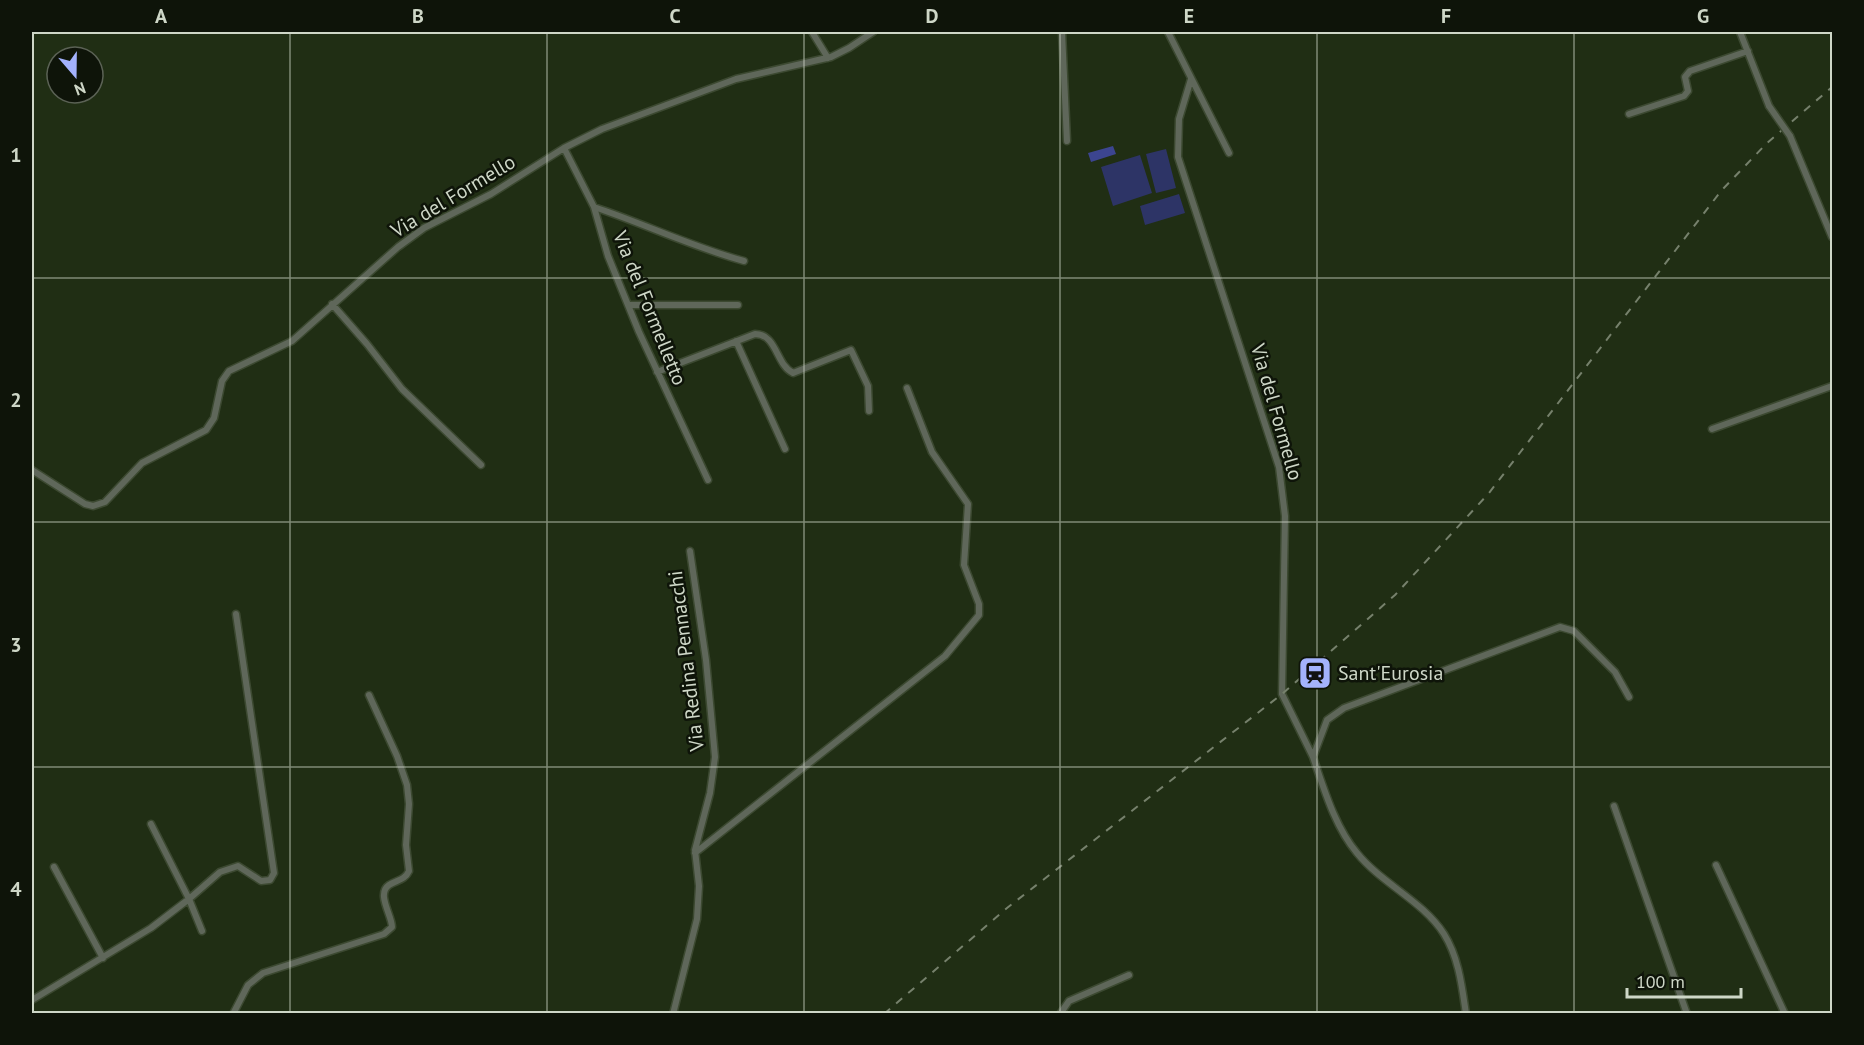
<svg xmlns="http://www.w3.org/2000/svg" width="1864" height="1045" font-family="'PT Sans',sans-serif">
<style>
.green{fill:#2d3466}
.water{fill:#3c4590}
.lines{fill:none;stroke-linecap:round;stroke-linejoin:round}
.street-casing{stroke:#3c4931;stroke-width:9}
.street{stroke:#5f675a;stroke-width:6}
.rail{stroke:#76816c;stroke-width:2;stroke-dasharray:8 8;stroke-linecap:butt}
.street-bridge-casing{stroke:#3c4931;stroke-width:9;stroke-linecap:butt}
.street-bridge{stroke:#5f675a;stroke-width:6}
.grid{fill:none;stroke:#ced7c7;stroke-width:1.5;stroke-opacity:0.55}
.labels{text-anchor:middle;stroke-width:5;stroke-linejoin:round;paint-order:stroke}
.street-label{font-size:20px;fill:#ced7c7;stroke:#0e1409}
.poi-label{font-size:20px;fill:#ced7c7;stroke:#0e1409;text-anchor:start}
.neatline{fill:none;stroke:#ced7c7;stroke-width:2}
.grid-label{font-size:20px;text-anchor:middle;font-weight:bold;fill:#ced7c7}
</style>
<rect width="100%" height="100%" fill="#202e14"/>
<path class="green" d="M1166,149L1176,188L1156,193L1146,154Z
M1140,155L1152,193L1113,206L1101,167Z
M1179,194L1185,213L1145,225L1140,206Z"/>
<path class="water" d="M1113,146L1116,154L1091,162L1088,153Z"/>
<g class="lines">
<g class="street-casing">
<path id="street" d="M812,32L828,58
M1062,32L1067,141
M1168,32L1229,153
M1740,32L1769,106
M1191,79L1179,119L1178,157L1279,467L1285,516L1282,694L1313,757
M1629,114L1684,96L1688,91L1685,77L1690,71L1748,51
M1790,136L1832,237
M564,148L594,207L608,256L639,332L708,480
M594,207C645,224 692,247 744,261
M332,304L367,344L402,389L481,465
M628,305H738
M736,341L785,449
M657,372L755,334C777,334 776,365 793,373L851,350L868,386L869,411
M1712,429L1832,386
M32,470L85,504L93,506L105,502L142,463L206,430L214,418L222,381L229,371L292,341L398,247L424,228L491,194L564,148L602,129L736,79L831,57L849,48L873,32
M1614,806L1687,1014
M695,853L945,656L979,615V604L964,565L968,504L932,452L907,388
M1716,865L1785,1014
M54,867L103,958
M202,931L189,899L220,872L238,866L261,881L270,880L274,873L236,614
M32,1000L151,928L189,899L151,824
M233,1014L248,985L263,973L384,934L392,927C392,915 376,894 389,885C397,880 405,880 409,871L406,845L409,804L407,785L397,756L369,695
M673,1014L697,919L699,886L695,850L710,793L715,757L706,660L690,551
M1060,1014L1069,1001L1129,975
M1466,1014C1462,987 1459,958 1444,934C1423,901 1382,884 1357,853C1335,827 1324,789 1313,757L1327,720L1344,708L1560,627L1574,631L1615,672L1629,697"/>
</g>
<use href="#street" class="street"/>
<path class="rail" d="M884,1014L1007,908L1282,694L1395,595L1489,493L1721,191L1767,143L1832,87"/>
<g class="street-bridge-casing">
<path id="street-bridge" d="M1769,106L1790,136"/>
</g>
<use href="#street-bridge" class="street-bridge"/>
</g>
<path class="grid" d="M290,32V1014M547,32V1014M804,32V1014M1060,32V1014M1317,32V1014M1574,32V1014M32,278H1832M32,522H1832M32,767H1832"/>
<defs>
<g id="station-square" transform="scale(1.725)"><rect x="-9" y="-9" width="18" height="18" rx="4" fill="#a3b2fd" stroke="#0e1409"/><path d="M-3-6H3Q5-6 5-4V2Q5 4 3 4L4.5 6H3L1.5 4h-3L-3 6H-4.5L-3 4Q-5 4-5 2V-4Q-5-6-3-6ZM-3.5-4v3h7v-3ZM-3.5 1v1.5H-2V1ZM2 1v1.5H3.5V1Z" fill="#111"/></g>
</defs>
<g fill-rule="evenodd">
<use href="#station-square" x="1315" y="673"/>
</g>
<g class="labels">
<g class="street-label">
<text transform="translate(453 196) rotate(-31)" y="7">Via del Formello</text>
<text transform="translate(650 308) rotate(68)" y="7">Via del Formelletto</text>
<text transform="translate(1277 412) rotate(74)" y="7">Via del Formello</text>
<text transform="translate(686 661) rotate(-97)" y="7">Via Redina Pennacchi</text>
</g>
<g class="poi-label">
<text x="1338" y="680">Sant'Eurosia</text>
</g>
</g>
<rect width="1864" height="1045" fill="none" stroke="#0e1409" stroke-width="66"/>
<g transform="translate(75 75) rotate(160)"><circle r="28" fill="#0e1409" stroke="#5b6255" stroke-width="1.5"/>
<path d="M0-4.5L10 22L0 15L-10 22Z" fill="#a3b2fd"/>
<text y="-9" font-size="16" font-weight="bold" text-anchor="middle" fill="#ced7c7">N</text>
</g>
<path d="M1627 988v9h114v-9" fill="none" stroke="#ced7c7" stroke-width="3"/>
<text x="1636" y="988" font-size="18" fill="#ced7c7" stroke="#0e1409" stroke-width="4.5" paint-order="stroke">100 m</text>
<rect x="33" y="33" width="1798" height="979" class="neatline"/>
<g class="grid-label">
<text x="161" y="23">A</text>
<text x="418" y="23">B</text>
<text x="675" y="23">C</text>
<text x="932" y="23">D</text>
<text x="1189" y="23">E</text>
<text x="1446" y="23">F</text>
<text x="1703" y="23">G</text>
<text x="16" y="162">1</text>
<text x="16" y="407">2</text>
<text x="16" y="652">3</text>
<text x="16" y="896">4</text>
</g>
</svg>
